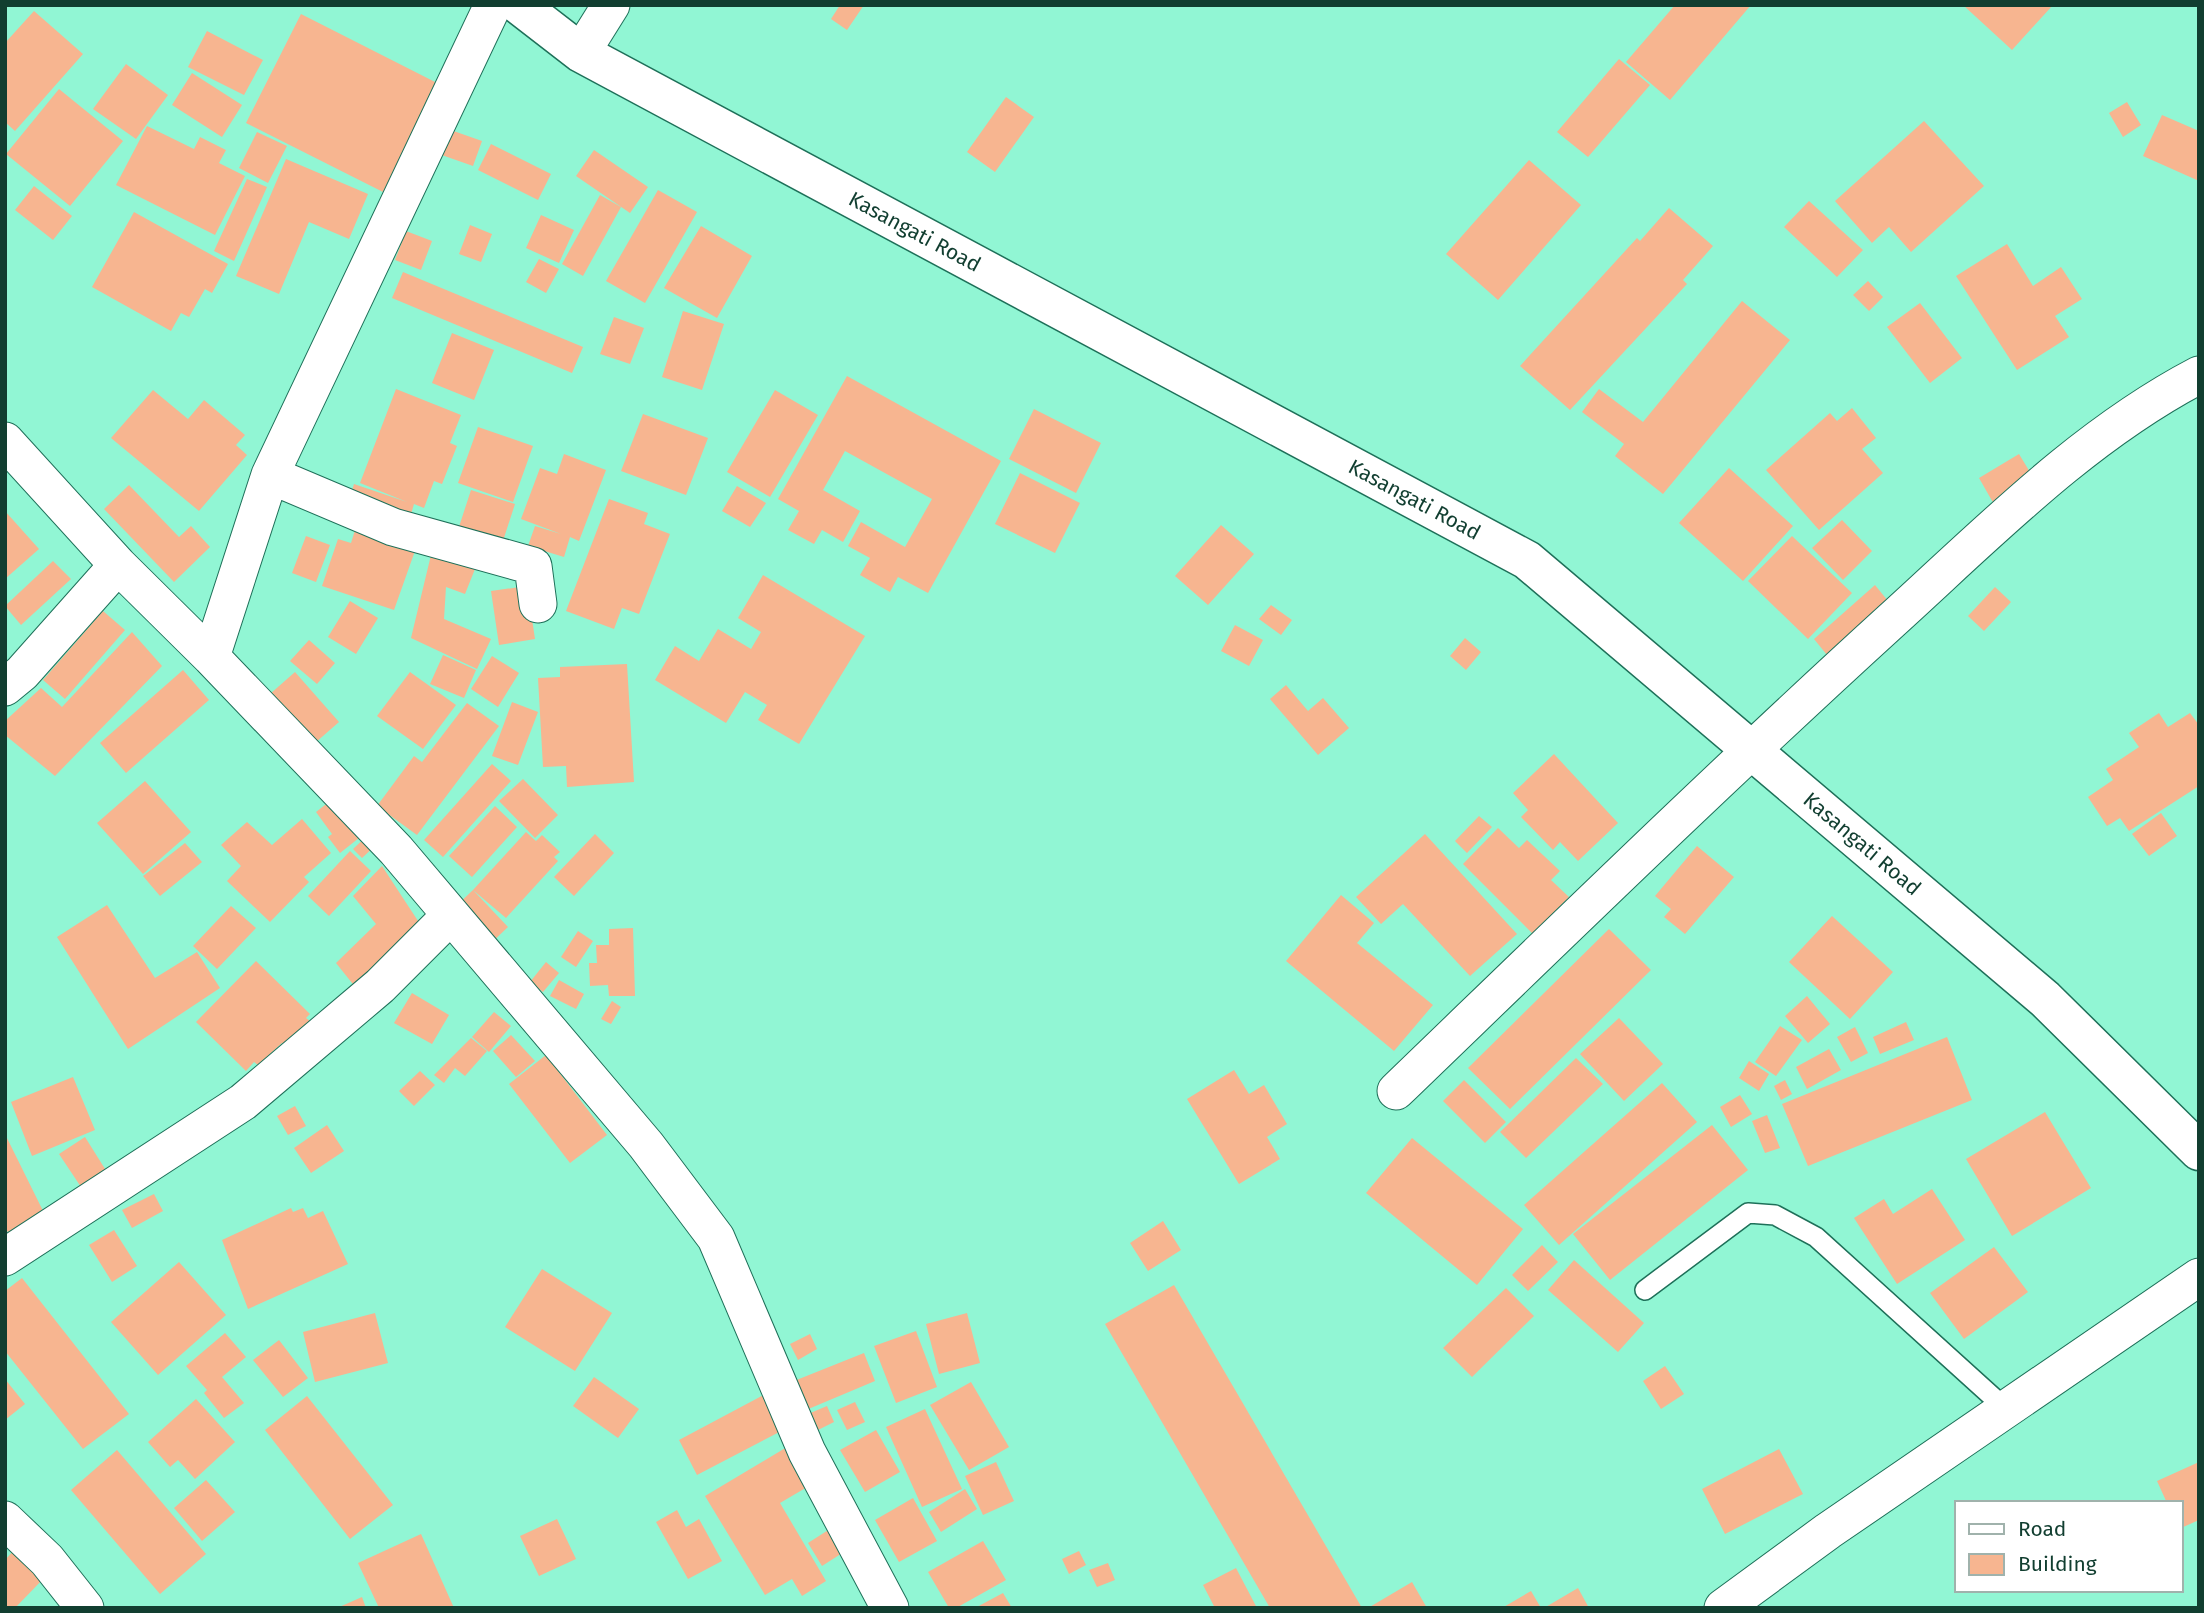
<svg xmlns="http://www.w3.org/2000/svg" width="2204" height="1613" font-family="'Fira Sans',sans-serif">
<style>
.building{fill:#f7b590}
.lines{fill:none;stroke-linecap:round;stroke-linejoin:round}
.lane-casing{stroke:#1e7059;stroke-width:22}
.street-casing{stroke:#1e7059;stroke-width:39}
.secondary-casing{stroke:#1e7059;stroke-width:41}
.lane{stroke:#fff;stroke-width:19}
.street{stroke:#fff;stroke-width:37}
.secondary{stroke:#fff;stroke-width:38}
.labels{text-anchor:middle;stroke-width:5;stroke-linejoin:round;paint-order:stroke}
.street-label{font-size:21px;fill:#113e30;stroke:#fff}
</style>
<rect width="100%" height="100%" fill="#91f6d4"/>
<path class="building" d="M840,5H864L847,30L831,19Z
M1675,5H1751L1670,100L1626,62Z
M1963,5H2053L2012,50Z
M34,11L83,54L15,131L5,122V43Z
M301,14L439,84L383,192L246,123Z
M207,31L263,60L244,95L188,67Z
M1619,59L1650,85L1588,157L1557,132Z
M126,64L168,95L136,139L93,109Z
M192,73L242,105L222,137L172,105Z
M59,89L123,141L70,206L6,154Z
M1006,97L1034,117L995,172L967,152Z
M2127,102L2141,125L2123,137L2109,113Z
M2162,115L2199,131V181L2143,156Z
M1924,121L1984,186L1911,252L1889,227L1872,243L1835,201Z
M147,126L194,149L200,137L226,150L219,163L245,176L215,235L116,185Z
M445,128L482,141L473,166L436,153Z
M257,132L287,146L268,183L239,168Z
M491,144L551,174L538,200L478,170Z
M594,150L648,187L630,213L576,176Z
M286,159L368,194L349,239L309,222L279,294L236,276Z
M1529,160L1581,205L1498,300L1446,254Z
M247,179L267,187L234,261L214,251Z
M34,186L72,216L53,240L15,210Z
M658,190L697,212L645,303L606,281Z
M600,195L621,207L583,276L562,264Z
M1809,201L1863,250L1837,277L1784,227Z
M1669,208L1713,246L1683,280L1687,284L1570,410L1520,366L1637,238L1640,241Z
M134,212L228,264L212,293L205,289L189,317L181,313L171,331L92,287Z
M541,215L574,230L559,263L526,248Z
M470,225L492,234L481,262L459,254Z
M701,226L752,256L717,318L664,288Z
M406,231L432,241L421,270L395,260Z
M2007,244L2033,286L2061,267L2082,299L2055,316L2069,337L2017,370L1956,276Z
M539,259L559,269L546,293L526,282Z
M403,272L583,347L572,373L392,298Z
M1868,281L1883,297L1869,311L1853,295Z
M1742,301L1790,340L1663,494L1615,456L1624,444L1582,412L1599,389L1643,422Z
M1920,303L1962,358L1930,383L1887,327Z
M683,311L724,324L702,390L662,377Z
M614,317L644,328L630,364L600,354Z
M452,333L494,350L474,400L432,383Z
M847,376L1001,461L928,593L898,577L890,592L860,575L870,558L848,546L861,522L905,547L932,499L845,451L823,490L860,511L843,542L822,530L814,544L788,530L799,511L778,499Z
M396,389L461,415L450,443L457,446L442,484L434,481L424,508L414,504L408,524L348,503L354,484L407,502L360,483Z
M153,390L188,419L204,400L245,435L236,445L247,455L199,511L111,438Z
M775,390L818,415L770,497L727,472Z
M1852,408L1876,438L1862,449L1883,473L1819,530L1766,470L1830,413L1837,421Z
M1034,409L1101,443L1076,493L1009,459Z
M643,414L708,438L686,495L621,471Z
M478,427L533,446L513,502L458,483Z
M564,454L606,470L579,541L570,537L564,557L528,546L535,526L561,534L521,519L540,468L557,474Z
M2019,454L2036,482L1995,506L1979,478Z
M1729,468L1793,526L1743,581L1679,523Z
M1020,473L1080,503L1055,553L995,524Z
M129,485L179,537L191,526L210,547L174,582L104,509Z
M737,486L766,503L750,527L722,511Z
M471,490L515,504L500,550L456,536Z
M609,499L648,513L644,524L670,534L639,614L622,608L614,629L566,611Z
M5,511L39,549L5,579Z
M1842,520L1872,551L1843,580L1812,548Z
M1221,525L1254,554L1208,605L1175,576Z
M356,527L416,548L394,610L322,586L338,539L351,543Z
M306,536L330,545L316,582L292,573Z
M1792,536L1852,593L1808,639L1748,581Z
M431,555L477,564L465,594L446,587L444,619L491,639L477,669L411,638Z
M53,561L71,579L21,625L5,606Z
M763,575L865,636L799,744L758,720L767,705L745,692L726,723L655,680L675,646L699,661L718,629L751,649L761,632L738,618Z
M1875,585L1888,601L1827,655L1814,639Z
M527,586L535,639L499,645L491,591Z
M1995,587L2011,602L1984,631L1968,616Z
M350,601L378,618L356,654L328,637Z
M1271,605L1292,620L1281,635L1259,619Z
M103,611L125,630L65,699L43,680Z
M1235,625L1263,640L1249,666L1221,651Z
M132,632L162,666L55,776L5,735V721L41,688L62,707Z
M1465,638L1481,652L1466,670L1450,656Z
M309,640L335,663L317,684L290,661Z
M443,655L476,670L464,698L430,684Z
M492,656L519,673L498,707L471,689Z
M627,664L634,782L567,787L566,766L543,767L538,678L560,677V667Z
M183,670L209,700L126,773L100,743Z
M295,672L339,722L315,743L270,694Z
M410,672L456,705L423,749L377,716Z
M1286,685L1308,711L1323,698L1349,728L1318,755L1270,699Z
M512,702L538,712L518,765L492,756Z
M467,703L499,726L417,835L377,806L414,756L422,762Z
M2159,713L2168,727L2190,713L2199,725V786L2129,831L2120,818L2107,826L2088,797L2113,780L2106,769L2139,747L2129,733Z
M1554,754L1618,823L1578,861L1560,842L1553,850L1521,817L1528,810L1513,793Z
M492,764L511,781L443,857L424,840Z
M523,779L558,815L535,838L499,801Z
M145,781L191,832L143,874L97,823Z
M330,801L359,838L340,853L328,837L332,834L316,812Z
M495,806L517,827L472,877L449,856Z
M2161,813L2177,836L2149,856L2132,834Z
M1479,816L1492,827L1467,853L1455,841Z
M302,819L331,853L304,877L309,882L270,922L227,881L241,866L221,845L247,822L272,845Z
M1498,828L1519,848L1527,840L1560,871L1551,880L1569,897L1533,934L1463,864Z
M526,832L536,841L542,835L560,852L554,857L558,861L506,918L473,890Z
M369,834L378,843L362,858L353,849Z
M595,834L614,853L574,896L554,877Z
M1425,834L1517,934L1470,976L1403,904L1381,924L1356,897Z
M185,843L202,862L160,896L143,876Z
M1697,846L1734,877L1685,934L1664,917L1671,909L1655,896Z
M350,851L371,871L329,916L308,896Z
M382,866L420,924L356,988L336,963L376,924L353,896Z
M473,890L508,927L489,945L454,908Z
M1341,895L1374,923L1357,943L1433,1005L1394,1051L1286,961Z
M107,905L155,978L197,952L220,988L128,1049L57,937Z
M231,906L256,928L217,969L193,946Z
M1832,916L1893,972L1850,1019L1789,962Z
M633,928L635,996H609L608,985L590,986L589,963H597L596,945H609V929Z
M1609,929L1651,970L1510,1109L1468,1068Z
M578,931L593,941L576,967L561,957Z
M256,961L310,1014L306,1018L310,1021L285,1046L282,1043L258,1065L254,1062L246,1071L196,1022Z
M546,962L559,973L543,992L530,982Z
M559,980L584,994L576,1009L550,996Z
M412,993L449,1015L432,1044L394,1023Z
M1807,996L1830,1024L1808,1043L1785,1016Z
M612,1001L621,1007L611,1024L601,1019Z
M494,1012L511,1026L489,1052L472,1037Z
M1619,1018L1663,1064L1624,1101L1580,1054Z
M1906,1022L1914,1040L1880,1054L1873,1037Z
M1780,1026L1802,1040L1776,1076L1755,1062Z
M1855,1027L1868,1053L1851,1062L1837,1037Z
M511,1035L535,1061L516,1077L493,1051Z
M1947,1037L1972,1100L1808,1166L1782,1104Z
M471,1038L487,1051L465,1076L455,1068L444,1083L434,1075Z
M1829,1049L1841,1070L1807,1089L1796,1067Z
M546,1055L607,1135L570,1163L509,1084Z
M1576,1058L1603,1084L1526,1158L1500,1132Z
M1749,1061L1769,1074L1759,1091L1739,1078Z
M1234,1070L1249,1094L1264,1085L1287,1124L1267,1137L1280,1159L1239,1184L1187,1099Z
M420,1071L435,1085L414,1106L399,1091Z
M73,1077L95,1130L32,1156L11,1102Z
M1464,1080L1506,1122L1485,1143L1443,1101Z
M1785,1080L1792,1094L1781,1100L1774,1086Z
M1662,1083L1697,1122L1559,1245L1524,1205Z
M1740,1095L1752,1114L1731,1127L1720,1107Z
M295,1106L306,1126L288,1135L277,1116Z
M2045,1112L2091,1188L2012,1236L1966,1159Z
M1767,1115L1780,1148L1765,1153L1752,1121Z
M327,1125L344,1151L311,1173L294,1148Z
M1712,1125L1748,1170L1610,1280L1573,1234Z
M5,1134L47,1219L10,1236L5,1227Z
M85,1137L112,1180L87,1196L59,1154Z
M1412,1138L1523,1229L1477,1285L1366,1193Z
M1932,1189L1965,1240L1897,1284L1854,1218L1884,1199L1893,1214Z
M154,1194L163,1211L132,1228L122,1210Z
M291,1208L293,1212L303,1208L308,1218L323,1211L348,1264L248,1309L222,1240Z
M1163,1221L1181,1250L1148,1271L1130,1243Z
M114,1230L137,1266L112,1282L89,1245Z
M1542,1245L1558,1262L1528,1291L1512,1275Z
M1994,1247L2028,1292L1964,1339L1930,1293Z
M1574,1260L1644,1323L1618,1352L1548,1290Z
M179,1262L226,1315L158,1375L111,1322Z
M542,1269L612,1313L575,1371L505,1327Z
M22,1278L129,1414L83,1449L5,1351V1291Z
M1174,1285L1362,1608H1270L1105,1324Z
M1506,1288L1534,1316L1472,1377L1443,1348Z
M375,1313L388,1363L315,1382L303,1332Z
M967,1313L980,1363L939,1374L926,1324Z
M916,1331L937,1387L896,1403L874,1346Z
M225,1333L246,1357L222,1377L244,1403L224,1418L204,1393L207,1390L186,1366Z
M810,1334L817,1349L798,1360L790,1344Z
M279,1340L308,1378L283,1397L253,1360Z
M864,1353L875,1381L806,1410L794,1381Z
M1665,1366L1684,1394L1661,1409L1643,1381Z
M594,1377L639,1409L618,1438L573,1406Z
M5,1379L25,1404L5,1420Z
M971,1382L1009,1447L969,1470L930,1405Z
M769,1392L789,1427L697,1475L679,1440Z
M307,1396L393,1505L350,1539L265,1430Z
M196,1399L235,1442L195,1479L178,1460L170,1467L148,1442Z
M855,1402L865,1422L847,1430L837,1410Z
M827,1406L834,1422L816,1431L808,1414Z
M925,1409L962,1489L922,1507L886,1427Z
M876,1430L900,1472L865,1492L840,1450Z
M792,1444L814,1483L780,1503L826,1581L802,1596L792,1579L765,1595L705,1496Z
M1779,1449L1803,1494L1725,1534L1702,1489Z
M117,1450L206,1554L160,1594L71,1490Z
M996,1462L1014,1501L983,1515L965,1476Z
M2199,1462V1520L2181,1528V1503H2167L2157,1481Z
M206,1480L235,1512L202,1541L174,1508Z
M965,1489L977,1509L941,1532L929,1512Z
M913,1498L937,1541L899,1562L875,1520Z
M677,1510L686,1527L699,1519L722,1561L688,1579L656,1522Z
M557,1519L576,1559L539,1576L520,1536Z
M833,1527L847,1550L822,1566L808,1543Z
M421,1534L454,1608H379L358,1563Z
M983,1541L1006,1580L956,1608H949L928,1572Z
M16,1548L46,1576L15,1608H5V1560Z
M1079,1551L1086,1565L1069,1574L1062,1559Z
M1108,1563L1115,1580L1097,1587L1089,1570Z
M1236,1568L1257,1608H1215L1203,1585Z
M1412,1582L1427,1608H1368Z
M1578,1588L1589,1608H1544Z
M1531,1591L1541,1608H1502Z
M1003,1593L1012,1608H975Z
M362,1597L366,1608H337Z"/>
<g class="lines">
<g class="lane-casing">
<path id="lane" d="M1645,1290L1748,1213L1775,1215L1816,1237L2006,1409"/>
</g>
<g class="street-casing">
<path id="street" d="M581,53L611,5
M5,441L118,565L211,657L396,850L646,1145L716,1238L807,1452L890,1608
M270,475L393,527L533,566L538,604
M211,657L270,475L493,5
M5,687L22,673L118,565
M1396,1091C1560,933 1723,774 1891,621C1987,534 2082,436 2199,375
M5,1257L243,1102L380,986L451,915
M5,1520L47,1560L85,1608
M1723,1608L1828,1531L2199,1277"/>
</g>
<g class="secondary-casing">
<g id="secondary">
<path id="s1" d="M519,5L581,53L1527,560L2045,999L2199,1151"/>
</g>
</g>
<use href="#lane" class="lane"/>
<use href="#street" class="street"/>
<use href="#secondary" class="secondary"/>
</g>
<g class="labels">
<g class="street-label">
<text dy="7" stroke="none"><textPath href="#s1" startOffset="457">Kasangati Road</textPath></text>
<text dy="7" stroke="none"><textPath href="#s1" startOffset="1024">Kasangati Road</textPath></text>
<text dy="7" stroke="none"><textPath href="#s1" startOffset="1591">Kasangati Road</textPath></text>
</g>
</g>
<rect width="2204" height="1613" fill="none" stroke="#113e30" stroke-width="14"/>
<rect x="1955" y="1501" width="228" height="91" fill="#ffffff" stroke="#a0b2ac" stroke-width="2"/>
<rect x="1969" y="1524" width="35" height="10" fill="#ffffff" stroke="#a0b2ac" stroke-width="2"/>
<text x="2018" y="1536" font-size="21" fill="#113e30">Road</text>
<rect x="1969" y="1554" width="35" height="21" fill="#f7b590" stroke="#a0b2ac" stroke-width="2"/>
<text x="2018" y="1571" font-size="21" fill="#113e30">Building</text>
</svg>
